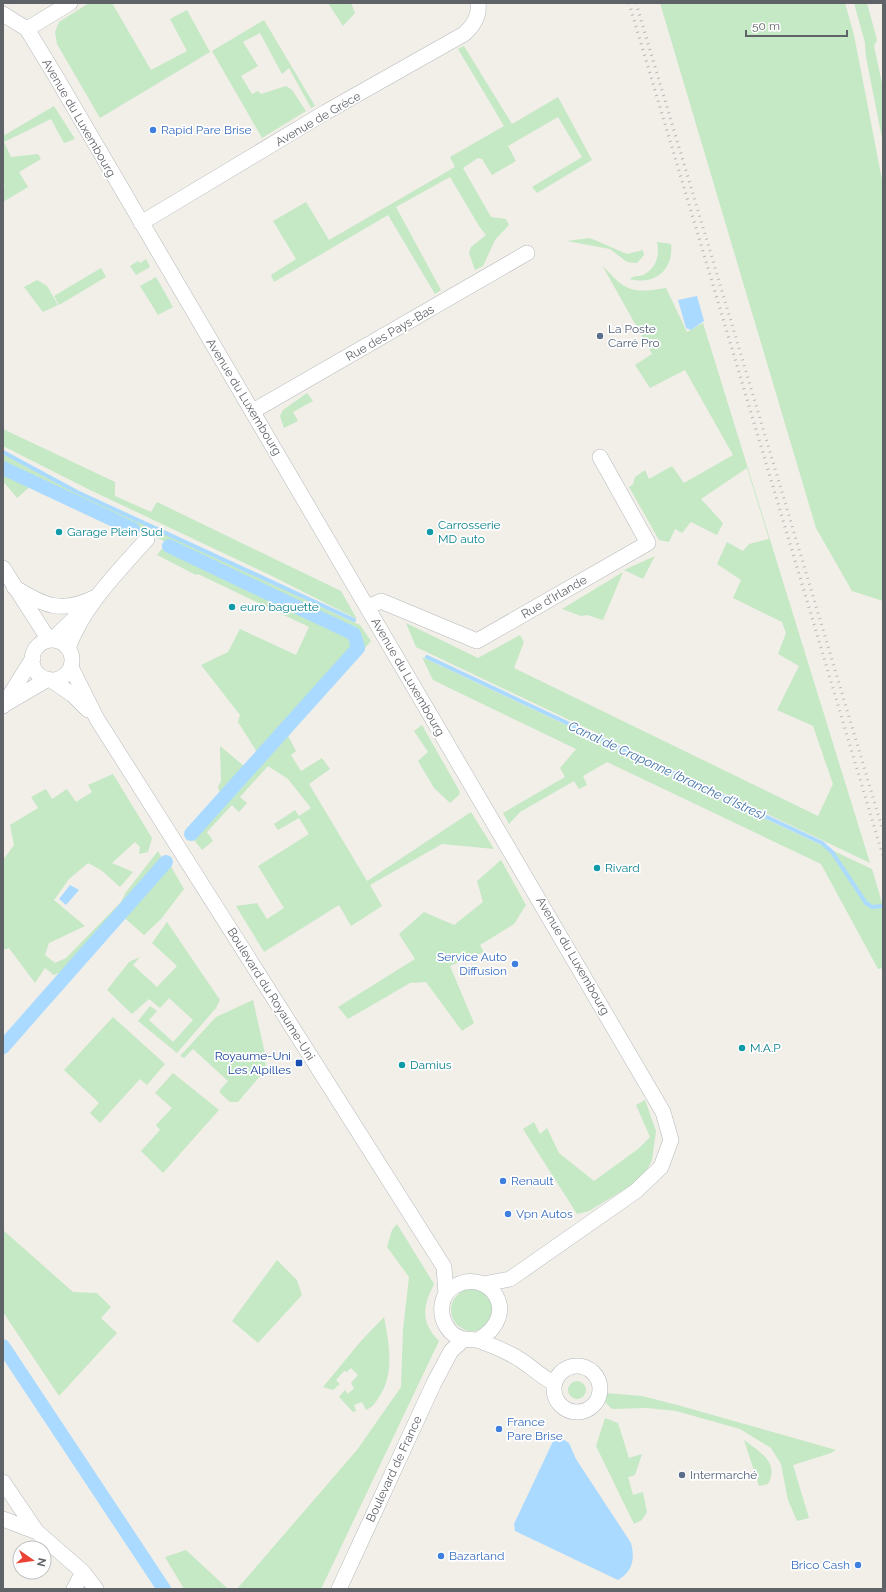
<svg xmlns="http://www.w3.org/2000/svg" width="886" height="1592" font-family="Raleway,sans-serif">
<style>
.green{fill:#c5e8c5}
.water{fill:#aadaff}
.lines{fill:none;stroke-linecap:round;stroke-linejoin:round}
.stream{stroke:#aadaff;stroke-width:4}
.canal{stroke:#aadaff;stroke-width:14}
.street-casing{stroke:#b5b8bc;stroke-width:16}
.street{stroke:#fff;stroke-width:15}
.rail{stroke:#b6b7b8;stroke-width:3;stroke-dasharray:1 5;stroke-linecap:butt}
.shop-dot{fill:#3f7fe0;stroke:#fff;stroke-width:1.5}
.service-dot{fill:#5c6f8a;stroke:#fff;stroke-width:1.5}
.culture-dot{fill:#0f9aa8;stroke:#fff;stroke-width:1.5}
.transit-dot{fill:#1a4fb4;stroke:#fff;stroke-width:1.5}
.labels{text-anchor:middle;stroke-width:3.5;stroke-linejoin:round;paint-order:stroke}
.street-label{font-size:12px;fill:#5f6368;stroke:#fff}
.shop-label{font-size:12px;fill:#366cbe;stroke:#fff;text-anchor:start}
.service-label{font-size:12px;fill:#4e5e75;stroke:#fff;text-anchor:start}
.culture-label{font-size:12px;fill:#0d838f;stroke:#fff;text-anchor:start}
.transit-label{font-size:12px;fill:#164399;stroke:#fff;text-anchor:end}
.water-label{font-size:13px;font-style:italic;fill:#4174aa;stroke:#fff}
</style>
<rect width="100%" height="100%" fill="#f1efe8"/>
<path class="green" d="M89,3H112L151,70L187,51L170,19L187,10L210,52L100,118L57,44L55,32L59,22Z
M328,3H351L355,13L343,26Z
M660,3H845L854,35L883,185V601L852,591L816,528Z
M854,3H867L877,40L874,46L883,88V143L866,57L865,43Z
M264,20L315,106L311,108L289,68L282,74L260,33L243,42L258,66L241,76L252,94L258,91L261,94L286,86L292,90L306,111L262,138L212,51Z
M464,46L512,124L558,97L592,160L537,193L532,187L582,157L558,117L508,146L516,161L492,175L482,159L478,158L463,168L491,217L506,219L509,225L495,240L483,266L475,270L469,253L471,247L486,235L479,226L450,177L396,207L441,290L435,294L388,215L274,282L271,275L296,259L273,221L306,202L329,240L455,167L450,157L504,126L458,49Z
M54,106L75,139L64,143L51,119L4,142L11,157L38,154L41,159L19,172L28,187L3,202V187L5,186L3,182V136Z
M590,238L627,254L643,250L644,255L637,263L627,262L610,249L567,241Z
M657,242L671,244C674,269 655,286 630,279C634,275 638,277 643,275C656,269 660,255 657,242Z
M146,259L150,267L136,275L130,266L138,261L140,263Z
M602,265C625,291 632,294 666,288L687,332L703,323L870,863L416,647L406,623L478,658L520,635L524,642L514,668L818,816L833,784L813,726L777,710L799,666L778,654L786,633L782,622L733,598L741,580L717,564L727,542L743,551L749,544L769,539L747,468L701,499L723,523L717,535L691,522L682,533L675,529L669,542L659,540L629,487L633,484L635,477L645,470L649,479L672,466L684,483L733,455L685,370L650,388L635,365L652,354Z
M101,268L106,277L59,305L54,296Z
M156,277L173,307L158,315L140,286Z
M37,280L47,286L58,305L43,312L24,287Z
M307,393L313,401L293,412L298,421L284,428L280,416L283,410Z
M3,429L115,482V496L151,512L157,502L341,591L357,619L270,575L90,490L3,446Z
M3,454L79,494L360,625L371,641L288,736L296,751L291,755L301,771L322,758L330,769L309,784L367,881L471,812L494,849L442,844L370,885L382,906L351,926L339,905L264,952L236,906L257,903L267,919L284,908L258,866L309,834L299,818L278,830L274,824L295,810L299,816L311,808L288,779L268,766L240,797L247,803L239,812L232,805L207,832L213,841L202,850L191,836L359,649L360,646L356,633L3,464Z
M3,471L32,485L17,498L3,481Z
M164,546L352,636L354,647L189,832L187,829L220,793L218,787L221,781L220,746L244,766L257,752L238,722L240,715L201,665L228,652L240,629L296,655L309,627L198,574L196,575L157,555Z
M655,556L643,579L624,570Z
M623,572L603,620L587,615L581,616L562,609Z
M422,657L872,869L883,906V968L878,969L821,864L607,762L583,776L587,785L579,789L574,781L520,812L509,824L503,813L565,777L560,768L576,749L433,680Z
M422,725L460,792L459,795L450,803L434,788L418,761L428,752L414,731Z
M113,774L152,838L148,852L139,854L140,847L135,842L112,863L133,872L120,887L101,870L88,863L69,879L54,900L85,926L49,943L45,955L55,963L66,958L121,902L126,892L158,851L163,860L65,970L54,975L45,968L35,983L9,948L3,950V860L14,845L10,825L38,808L31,797L46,789L52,799L67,789L76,802L92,792L88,785Z
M501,860L526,905L514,924L480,945L484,952L450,966L474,1023L462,1031L426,982L410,983L348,1019L338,1007L415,959L399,934L424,912L454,925L483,902L477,881Z
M169,863L184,889L161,919L144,935L121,915L162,869Z
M167,922L220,1000L216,1008L177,1053L138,1021L150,1006L157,1011L149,1020L173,1042L193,1020L169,998L160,1008L149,999L132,1014L107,990L129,962L140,957L133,965L157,987L177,966L152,943Z
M253,1000L266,1058L265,1070L238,1102H230L220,1093V1090L228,1081L193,1049L184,1058L180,1056L216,1017Z
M113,1017L165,1064L147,1085L140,1079L100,1123L90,1113L99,1103L64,1070Z
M173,1073L219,1110L163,1173L141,1151L160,1130L156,1125L172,1108L155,1093Z
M645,1100L656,1131L652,1160L643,1178L589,1211L577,1214L523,1129L534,1122L540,1134L547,1128L559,1153L594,1181L638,1149L650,1137L636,1105Z
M397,1224L434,1284C423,1306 420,1322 439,1341L321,1589H237L357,1450L401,1387L403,1330L409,1277L387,1247L392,1230Z
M3,1230L73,1292L97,1293L111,1307L101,1318L117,1333L59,1396L3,1312Z
M277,1260L297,1280L302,1295L258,1343L232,1321Z
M451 1310a21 21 0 1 1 42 0a21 21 0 1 1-42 0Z
M384,1317C389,1343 395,1374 379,1397C375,1403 373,1407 366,1410L362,1402L354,1405L356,1411L353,1412L339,1397L345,1390L348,1394L354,1388L351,1383L358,1375L351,1368L347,1372L344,1371L336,1380L340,1384L333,1390L323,1387L361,1341Z
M568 1390a9 9 0 1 1 18 0a9 9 0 1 1-18 0Z
M606,1393L642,1396L681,1406L836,1450L831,1453L793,1465L809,1518L797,1521L788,1500L781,1464L771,1448L740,1429L676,1411L647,1408L612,1409L604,1401Z
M605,1418L618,1423L629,1458L642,1454L635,1475L628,1477L633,1495L643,1492L647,1512L642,1520L634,1524L596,1446Z
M744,1440C760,1452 780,1463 768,1484L759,1486Z
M186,1550L228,1589H184L165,1557Z"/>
<path class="water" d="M697,296L704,321L691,330L686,328L678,300Z
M70,885L79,890L66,905L59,899Z
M556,1435L569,1443L576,1459L631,1543C635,1559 633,1571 618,1580L515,1531L514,1524Z"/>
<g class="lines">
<path class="stream" d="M3,452L77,492L354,620
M427,657L822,843L832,852L866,903L872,907L883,906"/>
<path class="canal" d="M3,468L133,529
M169,546L354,634L358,648L191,834
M3,1047L166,862
M3,1346L164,1589"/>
<g class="street-casing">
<path id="street" d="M3,14L27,29L55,75L663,1112L671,1140L661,1167L636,1191L510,1279L483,1284
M27,29L70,3
M141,223L326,112L464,34C473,26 480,16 478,3
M253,411L527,253
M3,568L49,640
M14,587C44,606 62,614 96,597
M368,607L381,601L477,641L648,543L600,457
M52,640L81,612
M32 660a20 20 0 1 1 40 0a20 20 0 1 1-40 0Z
M68,648C84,605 117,573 147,539
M71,667L97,719L444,1267L446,1294
M51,680L73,695L88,710
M7,703L48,679
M3,706L33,658
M478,1340C523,1314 489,1267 455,1286C448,1289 443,1297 442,1305C440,1320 449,1337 465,1339C470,1340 475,1339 480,1341C491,1345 503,1350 514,1356C528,1363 539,1376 554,1383
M554 1389a23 23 0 1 1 46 0a23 23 0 1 1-46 0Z
M3,1482L37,1532L83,1572L96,1589
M3,1519L37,1532
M74,1589L83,1572
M339,1589L434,1383L451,1351L464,1339"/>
</g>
<use href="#street" class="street"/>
<path class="rail" d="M629,3L883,856
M636,3L883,831"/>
</g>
<g class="shop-dot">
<circle cx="153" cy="130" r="4"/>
<circle cx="515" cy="964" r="4"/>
<circle cx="503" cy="1181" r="4"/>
<circle cx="508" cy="1214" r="4"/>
<circle cx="499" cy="1429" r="4"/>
<circle cx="441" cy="1556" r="4"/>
<circle cx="858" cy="1565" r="4"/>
</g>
<g class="service-dot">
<circle cx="600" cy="336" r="4"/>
<circle cx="682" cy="1475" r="4"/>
</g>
<g class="culture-dot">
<circle cx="59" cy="532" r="4"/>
<circle cx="430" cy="532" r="4"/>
<circle cx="232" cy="607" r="4"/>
<circle cx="597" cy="868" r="4"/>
<circle cx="742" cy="1048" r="4"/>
<circle cx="402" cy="1065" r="4"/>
</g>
<rect class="transit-dot" x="295" y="1059" width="8" height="8" rx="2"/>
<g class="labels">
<g class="street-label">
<text transform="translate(79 118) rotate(60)" y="4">Avenue du Luxembourg</text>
<text transform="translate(318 119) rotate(-30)" y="4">Avenue de Grèce</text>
<text transform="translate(390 333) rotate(-30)" y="4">Rue des Pays-Bas</text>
<text transform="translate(244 397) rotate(59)" y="4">Avenue du Luxembourg</text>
<text transform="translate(554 597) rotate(-30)" y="4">Rue d'Irlande</text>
<text transform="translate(408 677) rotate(60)" y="4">Avenue du Luxembourg</text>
<text transform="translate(573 956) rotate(60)" y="4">Avenue du Luxembourg</text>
<text transform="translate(271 994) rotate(58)" y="4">Boulevard du Royaume-Uni</text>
<text transform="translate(394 1469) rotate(-65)" y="4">Boulevard de France</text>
</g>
<g class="shop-label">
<text x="161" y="134">Rapid Pare Brise</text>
<text x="507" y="961" text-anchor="end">Service Auto<tspan x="507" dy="14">Diffusion</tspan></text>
<text x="511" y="1185">Renault</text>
<text x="516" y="1218">Vpn Autos</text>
<text x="507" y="1426">France<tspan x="507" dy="14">Pare Brise</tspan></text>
<text x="449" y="1560">Bazarland</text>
<text x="850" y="1569" text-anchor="end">Brico Cash</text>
</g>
<g class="service-label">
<text x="608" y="333">La Poste<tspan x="608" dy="14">Carré Pro</tspan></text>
<text x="690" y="1479">Intermarché</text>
</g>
<g class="culture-label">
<text x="438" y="529">Carrosserie<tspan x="438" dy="14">MD auto</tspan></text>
<text x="67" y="536">Garage Plein Sud</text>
<text x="240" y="611">euro baguette</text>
<text x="605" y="872">Rivard</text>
<text x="750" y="1052">M.A.P</text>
<text x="410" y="1069">Damius</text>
</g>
<g class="transit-label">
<text x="291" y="1060">Royaume-Uni<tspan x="291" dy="14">Les Alpilles</tspan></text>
</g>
<g class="water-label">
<text transform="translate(667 770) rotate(25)" y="5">Canal de Craponne (branche d'Istres)</text>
</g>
</g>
<rect width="886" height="1592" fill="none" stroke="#5f6368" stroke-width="8"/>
<g transform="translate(32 1560) rotate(103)"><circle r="19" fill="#ffffff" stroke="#bfc1c3"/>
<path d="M0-3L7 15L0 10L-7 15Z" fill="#ea4335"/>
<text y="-6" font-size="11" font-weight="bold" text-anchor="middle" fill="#5f6368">N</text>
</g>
<path d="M746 30v6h101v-6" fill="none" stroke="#5f6368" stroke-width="2"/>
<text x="752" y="30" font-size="12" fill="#5f6368" stroke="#ffffff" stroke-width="3" paint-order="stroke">50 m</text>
</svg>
